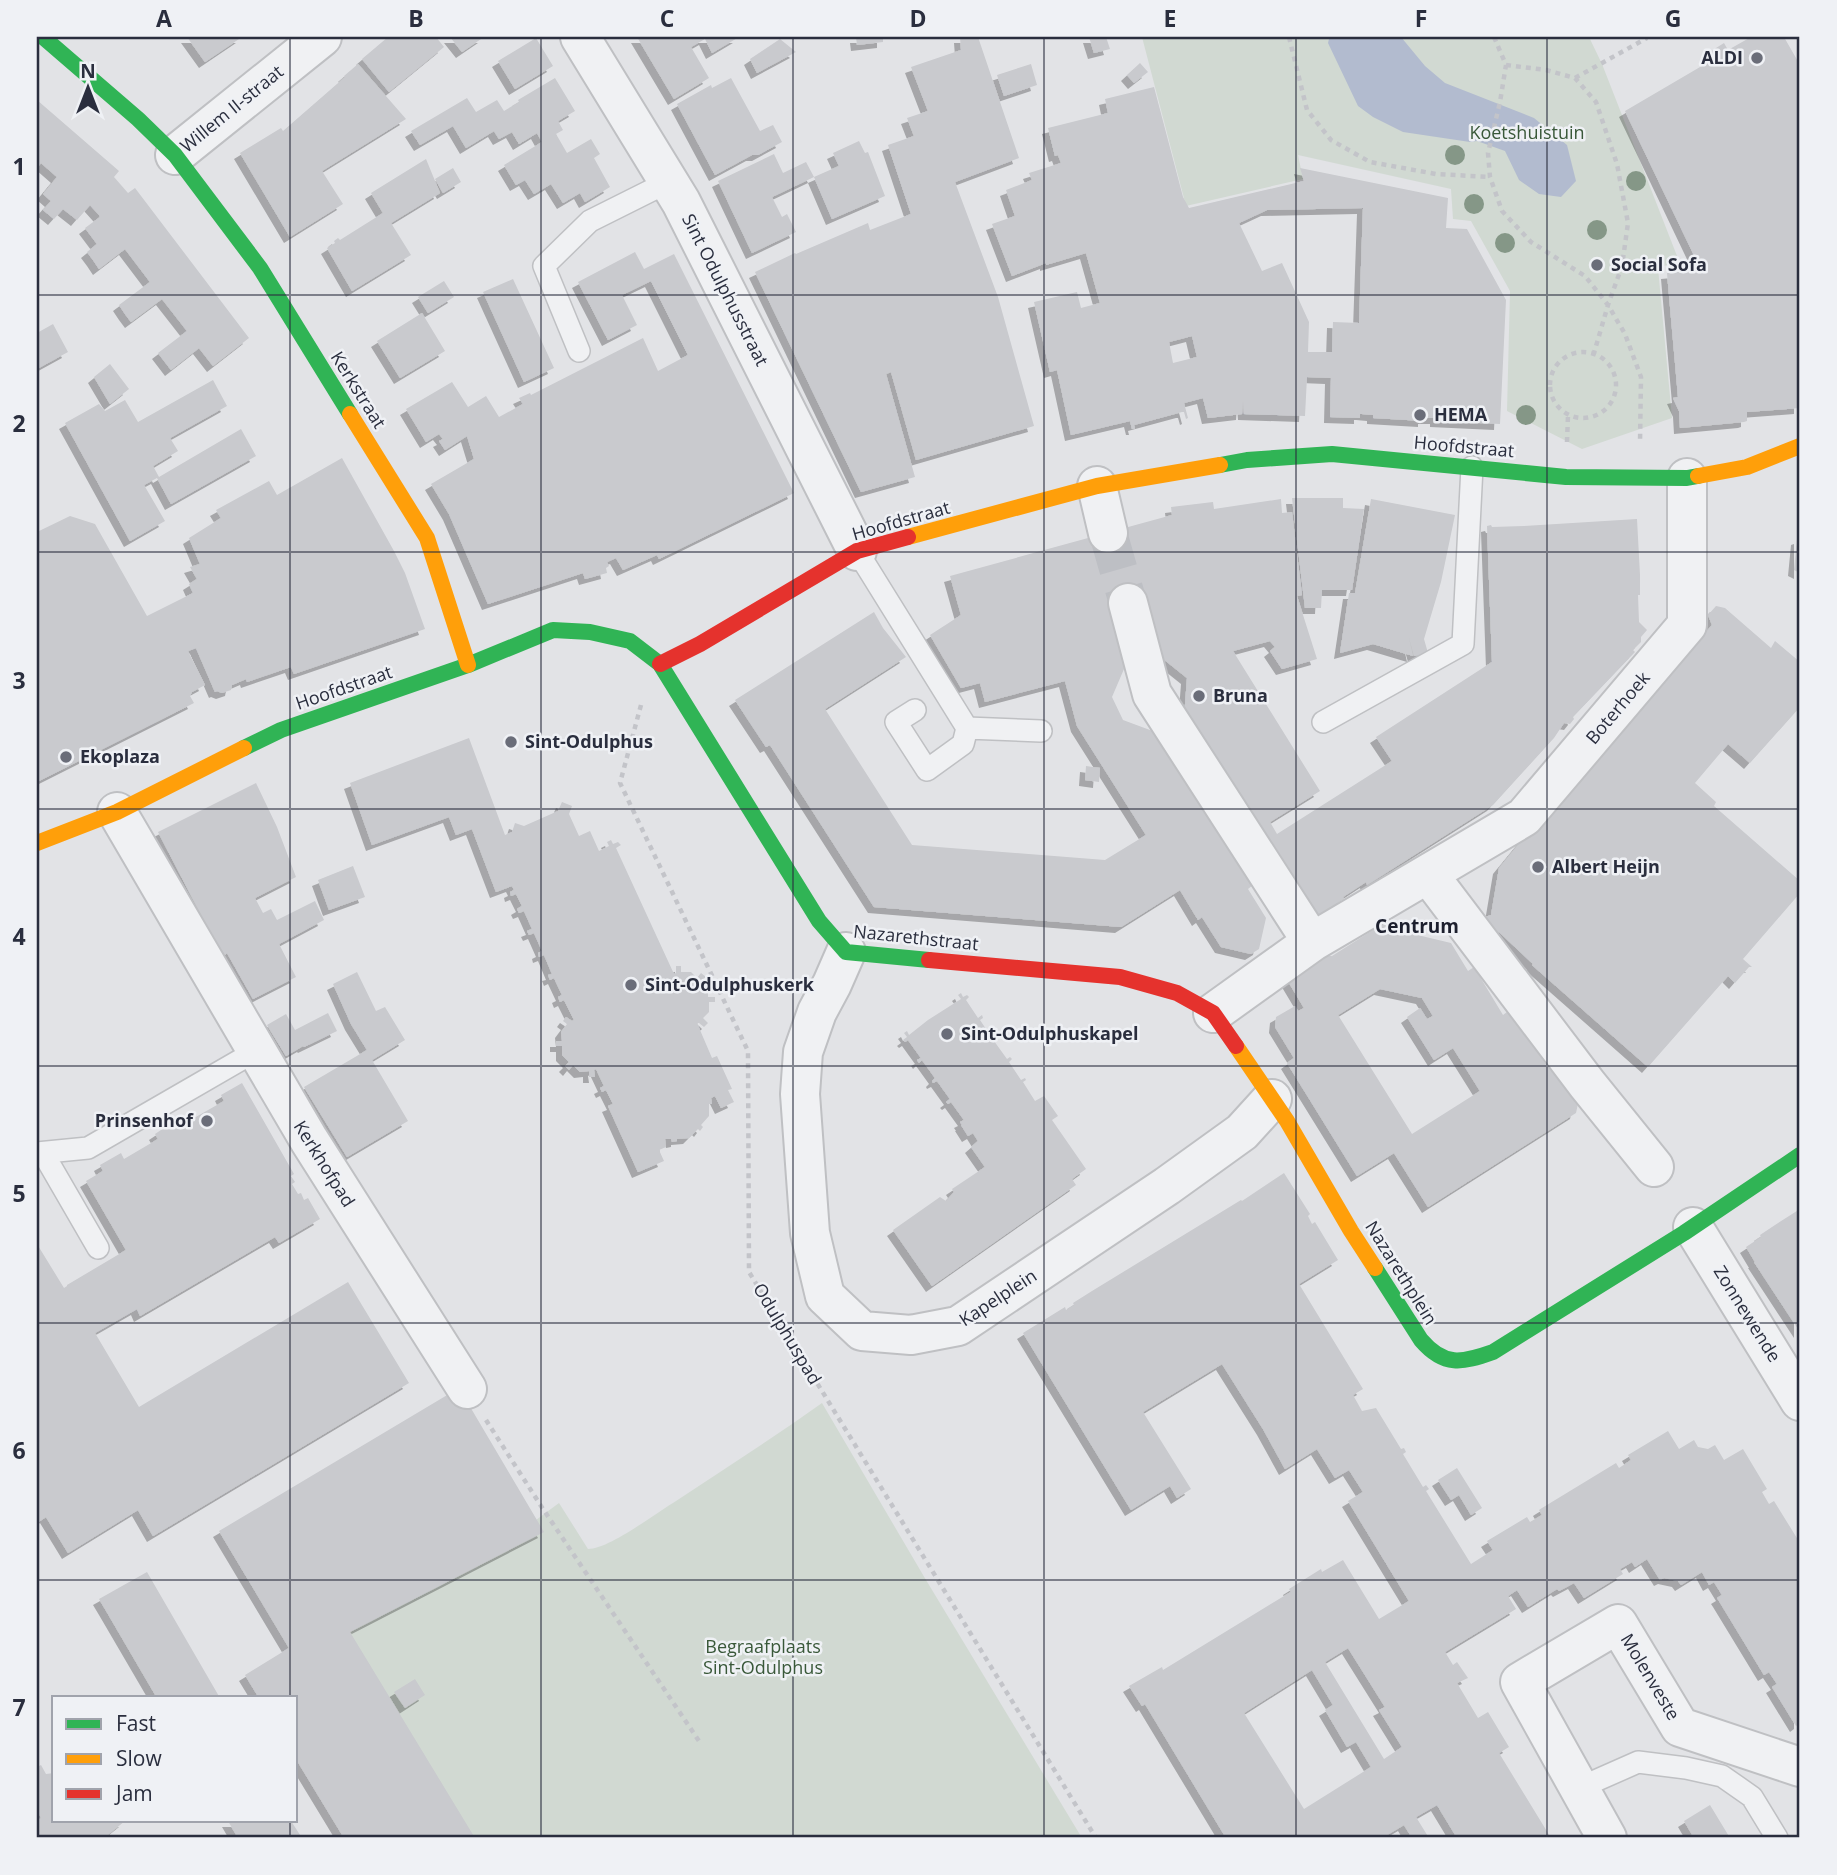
<svg xmlns="http://www.w3.org/2000/svg" width="1837" height="1875" font-family="'Open Sans',sans-serif">
<style>
.green{fill:#d1d9d2}
.water{fill:#b2bbcf}
.building{fill:#c9cace;fill-rule:evenodd;filter:url(#shadow)}
.lines{fill:none;stroke-linecap:round;stroke-linejoin:round}
.street-tunnel{stroke:#bdbfc4;stroke-width:38;stroke-dasharray:38 19;stroke-linecap:butt}
.lane-casing{stroke:#bfc0c3;stroke-width:24}
.street-casing{stroke:#bfc0c3;stroke-width:42}
.path{stroke:#c3c4c9;stroke-width:4.5;stroke-dasharray:5 5;stroke-linecap:butt}
.lane{stroke:#f0f1f3;stroke-width:21}
.street{stroke:#f0f1f3;stroke-width:38}
.fast{stroke:#30b455;stroke-width:16}
.slow{stroke:#ff9f0a;stroke-width:16}
.jam{stroke:#e5322d;stroke-width:16}
.tree{fill:#859787}
.grid{fill:none;stroke:#2a2e3e;stroke-width:2;stroke-opacity:0.55}
.poi-dot{fill:#6a6d79;stroke:#eff1f5;stroke-width:2.5}
.labels{text-anchor:middle;stroke-width:5;stroke-linejoin:round;paint-order:stroke}
.poi-label{font-size:18px;font-weight:bold;fill:#2a2e3e;stroke:#eff1f5;text-anchor:start}
.street-label{font-size:18px;fill:#2a2e3e;stroke:#eff1f5}
.park-label{font-size:18px;fill:#395839;stroke:#eff1f5}
.neighbourhood-label{font-size:19px;font-weight:bold;fill:#1c1f2e;stroke:#eff1f5}
.neatline{fill:none;stroke:#2a2e3e;stroke-width:2.5}
.grid-label{font-size:23px;text-anchor:middle;font-weight:bold;fill:#2a2e3e}
</style>
<defs>
<filter id="shadow"><feDropShadow dx="-6" dy="6" stdDeviation="0" flood-color="#0004"/></filter>
</defs>
<rect width="100%" height="100%" fill="#e2e3e6"/>
<path class="green" d="M1142,37H1589L1602,64L1679,261L1658,268L1672,418L1582,449L1507,411L1510,291L1471,221L1453,219L1451,189L1298,155L1303,179L1186,206Z
M822,1403L926,1580L1082,1838H469L346,1634L536,1520L559,1503L588,1549C609,1549 653,1515 673,1503C723,1470 773,1438 822,1403Z"/>
<path class="water" d="M1342,37H1401L1425,66L1445,83L1534,118L1567,145L1576,181L1561,197L1539,194L1519,180L1505,151L1477,141L1470,142L1403,132L1373,117L1358,106L1328,43L1329,39H1340Z"/>
<path class="building" d="M187,37H242L205,62Z
M388,37H436L444,47L389,92L362,59Z
M450,37H484L462,52Z
M637,37H739L712,53L705,39L691,47L709,78L674,99Z
M856,37H883V42L857,45Z
M960,37H978L1019,158L955,182L998,297L1034,426L916,460L891,372L886,374L915,477L861,492L755,272L795,253L796,254L868,223L870,230L911,214L888,145L914,136L907,118L928,111L911,67L961,50Z
M1089,37H1106L1110,49L1094,53Z
M1751,37H1784L1800,65V408L1747,412V421L1744,422L1680,428L1679,411L1673,398L1678,397L1667,273L1701,270L1625,111L1712,60L1708,53L1724,43L1728,50Z
M536,38L553,66L515,89L498,61Z
M780,39L796,52L757,73L750,59Z
M1140,63L1148,72L1134,83L1127,75Z
M358,64L406,119L322,171L343,204L290,237L240,153L281,128L283,131L345,77L344,76Z
M1031,64L1037,85L1004,96L997,75Z
M555,78L575,111L558,121L563,130L556,134L567,153L591,139L600,154L594,158L610,187L585,202L580,193L563,203L551,184L534,194L525,180L516,185L504,165L542,142L537,133L519,144L512,132L499,139L494,131L466,148L453,126L420,145L411,131L467,98L476,112L497,100L504,111L519,102L518,100Z
M731,78L760,131L773,125L782,142L758,155H752L715,175L677,104L711,85L712,88Z
M1154,87L1183,197L1189,208L1304,181L1300,168L1448,198L1446,228L1467,229L1506,300L1500,424L1436,421V418H1424V421L1373,418V415L1362,414H1360V418L1330,417L1331,378L1307,377L1305,416L1244,414L1243,401L1242,414L1208,418L1203,398L1184,403L1188,418L1186,419L1184,412H1182L1134,425L1135,429H1132L1130,421L1071,435L1057,370L1050,372L1034,302L1077,292L1081,308L1100,303L1086,253L1046,265V263L1012,276L992,224L1015,216L1006,190L1032,180L1029,173L1061,163L1058,155L1055,156L1048,128L1108,113L1105,99ZM1363,208L1359,323L1333,322L1332,352H1308L1309,322L1282,263L1262,271L1239,223L1267,210ZM1192,336L1197,357L1173,363L1169,342Z
M37,100L119,171L114,177L128,193L135,188L249,338L213,366L199,348L171,370L158,353L187,331L162,299L131,322L125,314L119,305L150,282L125,249L99,269L93,260L87,252L97,244L85,228L100,217L99,215L90,205L77,220L63,209L54,219L43,210L51,201L43,194L57,177L41,163L37,168Z
M859,141L865,153L868,152L885,196L832,219L814,177L839,166L833,153Z
M774,154L783,173L806,162L814,177L772,197L782,217L787,214L796,232L752,253L718,181Z
M426,159L440,193L391,223L411,255L352,291L327,248L335,243L334,241L338,238L340,240L383,213L371,193Z
M453,168L461,182L443,193L435,179Z
M635,252L644,269L674,254L794,493L659,559L657,555L623,570L616,558L607,562L609,566L606,568L607,573L585,579L583,573L488,604L449,514L431,484L474,459L467,436L445,450L439,441L443,439L439,434L426,442L406,409L452,382L468,407L486,396L499,417L523,404L519,398L530,393L531,395L643,338L658,371L688,355L651,281L622,295L637,325L608,340L578,282Z
M513,279L554,368L524,382L483,292Z
M444,281L454,297L428,313L418,297Z
M422,313L445,351L400,378L377,341Z
M53,324L68,352L37,369V333Z
M110,364L129,389L110,404L94,377Z
M213,380L227,406L170,438L178,451L153,466L159,477L241,429L256,456L171,504L157,478L144,485L165,521L130,541L65,423L99,404L105,411L125,400L138,422Z
M342,458L394,551L405,573L425,629L294,674L291,667L247,682L246,679L232,685L231,690L222,693L217,691L215,692L196,648L188,651L205,685L192,692L190,696L194,703L37,782V532L70,516L95,524L147,616L193,593L189,584L197,579L190,567L200,564L189,538L221,518L216,510L269,481L277,495Z
M1292,498H1343V508L1364,509L1352,590H1322L1321,608H1305Z
M1281,499L1282,513L1292,512L1302,595L1297,596L1317,659L1282,669L1270,651L1275,647L1270,641L1233,651L1320,791L1270,822L1277,834L1392,761L1376,737L1492,662L1487,526L1491,525L1492,527L1524,526L1637,519L1640,575V595H1638L1639,622L1647,630L1641,637V642L1633,650L1635,652L1573,717L1574,719L1570,724L1564,723L1554,738L1493,805L1367,885L1366,882L1343,897L1344,899L1318,915L1184,717L1187,678L1157,654L1127,662L1112,697L1123,720L1158,733L1253,885L1248,889L1266,918L1259,949L1251,954L1221,947L1202,917L1198,920L1180,890L1121,927L874,907L770,745L766,747L735,700L874,612L883,628L906,657L825,709L912,845L1105,860L1146,835L1077,726L1065,681L985,702L980,683L961,688L930,635L961,615L950,576L1172,515L1171,507L1213,502L1214,509Z
M1371,499L1455,515L1441,582L1424,639L1428,653L1414,656L1409,638L1413,656L1373,644L1340,653L1349,593H1355Z
M1800,538V573L1794,570L1797,539Z
M1716,606L1725,608L1771,648L1775,641L1800,662V707L1750,763L1728,744L1695,783L1716,802L1714,806L1800,881V893L1743,959L1752,967H1749L1735,983L1728,976L1648,1067L1532,965L1533,964L1499,932L1487,937L1482,918L1491,915L1499,868L1576,774L1601,757L1599,755L1608,745L1610,746L1618,730L1622,728L1712,625L1708,615Z
M469,738L505,835L512,832L515,823L524,826L558,811L562,802L572,806L569,814L579,836L590,831L599,851L609,846L607,842L611,840L613,844L618,842L621,845L616,848L674,974L676,973V966H681V972H691L697,978L701,973L706,977L701,981L708,988V997H715V1002H709V1012L703,1018L708,1023L704,1027L699,1023H697L712,1058L717,1056L732,1089L728,1090L734,1102L721,1108L715,1096L711,1098L712,1104H709V1116L701,1125L703,1127L700,1131L698,1129L689,1138L677,1139V1141L672,1142L671,1139H665L666,1147L659,1150L664,1161L638,1172L608,1106L613,1104L606,1090L602,1092L600,1088L604,1086L596,1069L594,1070L595,1077H589V1071L580,1072L573,1065L569,1070L565,1066L569,1062L562,1055V1046H556V1041H562L561,1032L567,1024L563,1021L566,1017L572,1021L574,1020L564,1000L560,1002L558,997L562,995L554,978L550,980L548,975L552,974L544,955L539,957L538,953L542,951L534,933L529,935L527,931L532,929L524,911L519,913L517,909L522,906L516,894L511,896L510,892L514,890L512,886L496,892L472,829L456,835L449,817L372,845L350,783Z
M1086,766L1100,768L1099,782L1085,780Z
M256,783L277,827L296,877L255,898L263,913L271,909L277,920L315,901L324,920L279,944L296,977L253,999L227,953L225,955L210,932L158,832Z
M353,866L365,897L329,910L318,880Z
M1384,923L1388,928L1451,943L1468,971L1474,967L1503,1015L1511,1009L1546,1065L1554,1059L1579,1099L1576,1113L1428,1207L1394,1153L1357,1176L1287,1063L1294,1058L1275,1027L1276,1017L1295,1006L1298,1011L1304,1008L1286,978L1322,955L1332,956ZM1380,989L1422,998L1433,1016L1427,1019L1420,1008L1407,1017L1434,1060L1453,1048L1480,1091L1412,1134L1338,1015Z
M357,972L376,1011L385,1007L405,1040L372,1060L408,1121L347,1157L304,1087L367,1050L351,1024L333,984Z
M961,993L963,997L967,995L969,997L966,1000L978,1018L982,1015L983,1018L980,1020L992,1038L996,1036L998,1039L994,1041L1007,1059L1010,1057L1012,1059L1009,1062L1021,1080L1025,1078L1026,1080L1023,1082L1035,1101L1044,1096L1058,1116L1052,1120L1086,1169L1072,1179L1076,1185L932,1286L893,1230L940,1197L946,1201L954,1192L952,1189L985,1167L971,1147L978,1141L973,1133L968,1136L961,1125H962L960,1122L964,1120L951,1102L948,1104L946,1102L950,1099L937,1081L933,1083L932,1081L935,1078L922,1060L919,1063L917,1060L921,1058L908,1040L905,1042L903,1040L907,1037L904,1033L907,1031L909,1035L928,1020L961,999L958,995Z
M328,1013L337,1031L304,1047L303,1046L286,1056L267,1025L286,1014L295,1030Z
M242,1083L294,1174L291,1176L295,1182L292,1184L298,1194L301,1193L304,1200L308,1198L320,1219L279,1243L275,1237L140,1316L137,1309L95,1333L139,1407L348,1282L409,1383L153,1536L138,1510L68,1553L46,1517L37,1523V1244L64,1288L67,1286V1285L126,1250L86,1181L103,1171L100,1165L121,1153L124,1159L158,1139L155,1134L161,1130L184,1116L187,1122L224,1101L221,1095Z
M1284,1173L1310,1214L1308,1216L1312,1224L1315,1222L1338,1260L1299,1284L1363,1389L1353,1395L1362,1411L1376,1408L1401,1449L1404,1448L1406,1452L1403,1454L1423,1487L1426,1485L1429,1489L1426,1491L1471,1564L1493,1550L1487,1541L1527,1517L1530,1522L1542,1515L1539,1510L1542,1508L1616,1463L1619,1468L1631,1460L1628,1455L1668,1431L1679,1449L1694,1440L1698,1447L1708,1449L1715,1445L1724,1460L1743,1449L1767,1489L1762,1492L1769,1504L1774,1501L1800,1543V1723L1796,1726L1772,1687L1777,1684L1769,1672L1764,1675L1719,1601L1717,1598L1722,1595L1714,1582L1709,1585L1702,1572L1681,1585L1678,1581L1664,1578L1660,1580L1647,1559L1635,1567L1632,1562L1620,1569L1623,1574L1584,1598L1574,1583L1559,1591L1557,1589L1528,1607L1517,1590L1508,1596L1516,1609L1445,1652L1453,1665L1457,1662L1468,1678L1457,1683L1478,1718L1488,1712L1509,1747L1499,1753L1551,1838H1457L1437,1805L1416,1817L1429,1838H1412L1404,1825L1382,1838H1226L1145,1704L1142,1706L1129,1686L1162,1667L1163,1670L1289,1593L1291,1592L1289,1589L1321,1569L1322,1572L1343,1560L1379,1619L1409,1601L1348,1501L1363,1492L1349,1470L1335,1478L1317,1449L1285,1469L1263,1429L1222,1364L1143,1412L1191,1489L1177,1498L1170,1486L1131,1510L1023,1333L1065,1307L1066,1310L1074,1305L1073,1303L1092,1291L1241,1200L1242,1201ZM1348,1648L1385,1707L1379,1710L1402,1747L1384,1759L1325,1662ZM1312,1670L1333,1705L1325,1710L1347,1747L1356,1742L1371,1767L1304,1809L1244,1713Z
M1800,1209V1332L1754,1262H1755L1746,1247L1761,1237L1760,1235L1775,1225Z
M459,1388L544,1532L350,1632L475,1838H344L296,1759V1698H259L245,1675L289,1648L219,1531Z
M1457,1468L1482,1508L1471,1515L1459,1495L1451,1500L1438,1480Z
M147,1572L220,1698H157L105,1609L99,1599Z
M415,1679L425,1695L405,1708L394,1692Z
M41,1765L46,1774L54,1773V1821H125L104,1838H37V1821L41,1818L37,1810V1767Z
M1710,1805L1730,1838H1694L1684,1821Z
M228,1821H291L302,1838H238Z"/>
<g class="lines">
<path class="street-tunnel" d="M1108,533L1128,603"/>
<g class="lane-casing">
<path id="lane" d="M579,351L544,266L590,221L668,182
M857,551L967,728L1041,731
M915,710L896,722L927,770L963,744L967,728
M1323,722L1463,644L1472,467
M37,1153L88,1148L256,1051
M43,1153L98,1248
M1595,1781L1638,1762L1686,1768L1722,1776L1752,1797L1777,1838"/>
</g>
<g class="street-casing">
<path id="street" d="M580,37L681,202L857,551
M175,155L322,37
M1097,486L1108,533
M1128,603L1152,694L1312,942L1524,817L1687,625V478
M117,812L309,1140L467,1389
M1428,874L1587,1084L1654,1167
M846,952L832,984L817,1012L803,1052L800,1094L810,1233L825,1296L862,1331L911,1335L958,1326L1167,1186L1242,1132L1272,1099
M1213,1013L1312,942
M1693,1227L1800,1401
M1607,1838L1520,1682L1618,1624L1680,1727L1800,1767"/>
</g>
<path class="path" d="M1289,37L1307,110L1331,140L1370,162L1436,174L1490,177
M1494,37L1506,65L1500,102L1488,153L1490,177L1502,211L1531,242L1585,276L1608,305L1625,334L1641,377L1640,443
M1506,65L1546,70L1575,78L1596,102L1617,164L1628,223L1622,266L1608,305L1594,353
M1575,78L1647,38
M1550 385a33 33 0 1 1 66 0a33 33 0 1 1-66 0Z
M1567,442L1568,415
M641,705L620,783L748,1051L749,1272L1096,1838
M486,1420L543,1509L701,1744"/>
<use href="#lane" class="lane"/>
<use href="#street" class="street"/>
<path class="fast" d="M43,37L138,119L175,155L260,268L350,414
M1220,465L1247,460L1332,454L1566,477L1687,478L1698,476
M244,748L281,730L468,665L553,630L590,632L630,641L660,664L819,921L846,952L929,960
M1375,1268L1421,1340C1444,1367 1462,1363 1493,1352L1684,1233L1800,1155"/>
<path class="slow" d="M350,414L427,538L468,665
M1698,476L1747,467L1800,446
M908,537L1097,486L1220,465
M37,843L117,812L244,748
M1236,1046L1287,1121L1351,1231L1375,1268"/>
<path class="jam" d="M660,664L700,644L857,551L908,537
M929,960L1120,977L1177,993L1213,1013L1236,1046"/>
</g>
<g class="tree">
<circle cx="1455" cy="155" r="10"/>
<circle cx="1636" cy="181" r="10"/>
<circle cx="1474" cy="204" r="10"/>
<circle cx="1597" cy="230" r="10"/>
<circle cx="1505" cy="243" r="10"/>
<circle cx="1526" cy="415" r="10"/>
</g>
<path class="grid" d="M290,37V1698M541,37V1838M793,37V1838M1044,37V1838M1296,37V1838M1547,37V1838M37,295H1800M37,552H1800M37,809H1800M37,1066H1800M37,1323H1800M37,1580H1800M290,1821V1838"/>
<g class="poi-dot">
<circle cx="1757" cy="58" r="7"/>
<circle cx="1597" cy="265" r="7"/>
<circle cx="1420" cy="415" r="7"/>
<circle cx="1199" cy="696" r="7"/>
<circle cx="511" cy="742" r="7"/>
<circle cx="66" cy="757" r="7"/>
<circle cx="1538" cy="867" r="7"/>
<circle cx="631" cy="985" r="7"/>
<circle cx="947" cy="1034" r="7"/>
<circle cx="207" cy="1121" r="7"/>
</g>
<g class="labels">
<g class="poi-label">
<text x="1743" y="64" text-anchor="end">ALDI</text>
<text x="1611" y="271">Social Sofa</text>
<text x="1434" y="421">HEMA</text>
<text x="1213" y="702">Bruna</text>
<text x="525" y="748">Sint-Odulphus</text>
<text x="80" y="763">Ekoplaza</text>
<text x="1552" y="873">Albert Heijn</text>
<text x="645" y="991">Sint-Odulphuskerk</text>
<text x="961" y="1040">Sint-Odulphuskapel</text>
<text x="193" y="1127" text-anchor="end">Prinsenhof</text>
</g>
<g class="street-label">
<text transform="translate(232 109) rotate(-39)" y="6">Willem II-straat</text>
<text transform="translate(725 290) rotate(63)" y="6">Sint Odulphusstraat</text>
<text transform="translate(358 390) rotate(58)" y="6">Kerkstraat</text>
<text transform="translate(1464 447) rotate(5)" y="6">Hoofdstraat</text>
<text transform="translate(901 521) rotate(-16)" y="6">Hoofdstraat</text>
<text transform="translate(344 688) rotate(-19)" y="6">Hoofdstraat</text>
<text transform="translate(1618 708) rotate(-50)" y="6">Boterhoek</text>
<text transform="translate(916 938) rotate(6)" y="6">Nazarethstraat</text>
<text transform="translate(324 1164) rotate(58)" y="6">Kerkhofpad</text>
<text transform="translate(1401 1273) rotate(58)" y="6">Nazarethplein</text>
<text transform="translate(998 1298) rotate(-33)" y="6">Kapelplein</text>
<text transform="translate(1747 1314) rotate(58)" y="6">Zonnewende</text>
<text transform="translate(787 1334) rotate(59)" y="6">Odulphuspad</text>
<text transform="translate(1650 1677) rotate(59)" y="6">Molenveste</text>
</g>
<g class="park-label">
<text x="1527" y="139">Koetshuistuin</text>
<text x="763" y="1653">Begraafplaats<tspan x="763" dy="21">Sint-Odulphus</tspan></text>
</g>
<g class="neighbourhood-label">
<text x="1417" y="933">Centrum</text>
</g>
</g>
<rect width="1837" height="1875" fill="none" stroke="#eff1f5" stroke-width="77"/>
<rect x="52" y="1696" width="245" height="126" fill="#eff1f5" stroke="#a0a3ac" stroke-width="2"/>
<rect x="66" y="1719" width="35" height="10" fill="#30b455" stroke="#a0a3ac" stroke-width="2"/>
<text x="116" y="1731" font-size="21" fill="#2a2e3e">Fast</text>
<rect x="66" y="1754" width="35" height="10" fill="#ff9f0a" stroke="#a0a3ac" stroke-width="2"/>
<text x="116" y="1766" font-size="21" fill="#2a2e3e">Slow</text>
<rect x="66" y="1789" width="35" height="10" fill="#e5322d" stroke="#a0a3ac" stroke-width="2"/>
<text x="116" y="1801" font-size="21" fill="#2a2e3e">Jam</text>
<g transform="translate(88 88)" stroke="#eff1f5" stroke-width="5" paint-order="stroke">
<path d="M0-5L12 26L0 18L-12 26Z" fill="#2a2e3e"/>
<text y="-10" font-size="19" font-weight="bold" text-anchor="middle" fill="#2a2e3e">N</text>
</g>
<rect x="38" y="38" width="1760" height="1798" class="neatline"/>
<g class="grid-label">
<text x="164" y="27">A</text>
<text x="416" y="27">B</text>
<text x="667" y="27">C</text>
<text x="918" y="27">D</text>
<text x="1170" y="27">E</text>
<text x="1421" y="27">F</text>
<text x="1673" y="27">G</text>
<text x="19" y="175">1</text>
<text x="19" y="432">2</text>
<text x="19" y="689">3</text>
<text x="19" y="945">4</text>
<text x="19" y="1202">5</text>
<text x="19" y="1459">6</text>
<text x="19" y="1716">7</text>
</g>
</svg>
